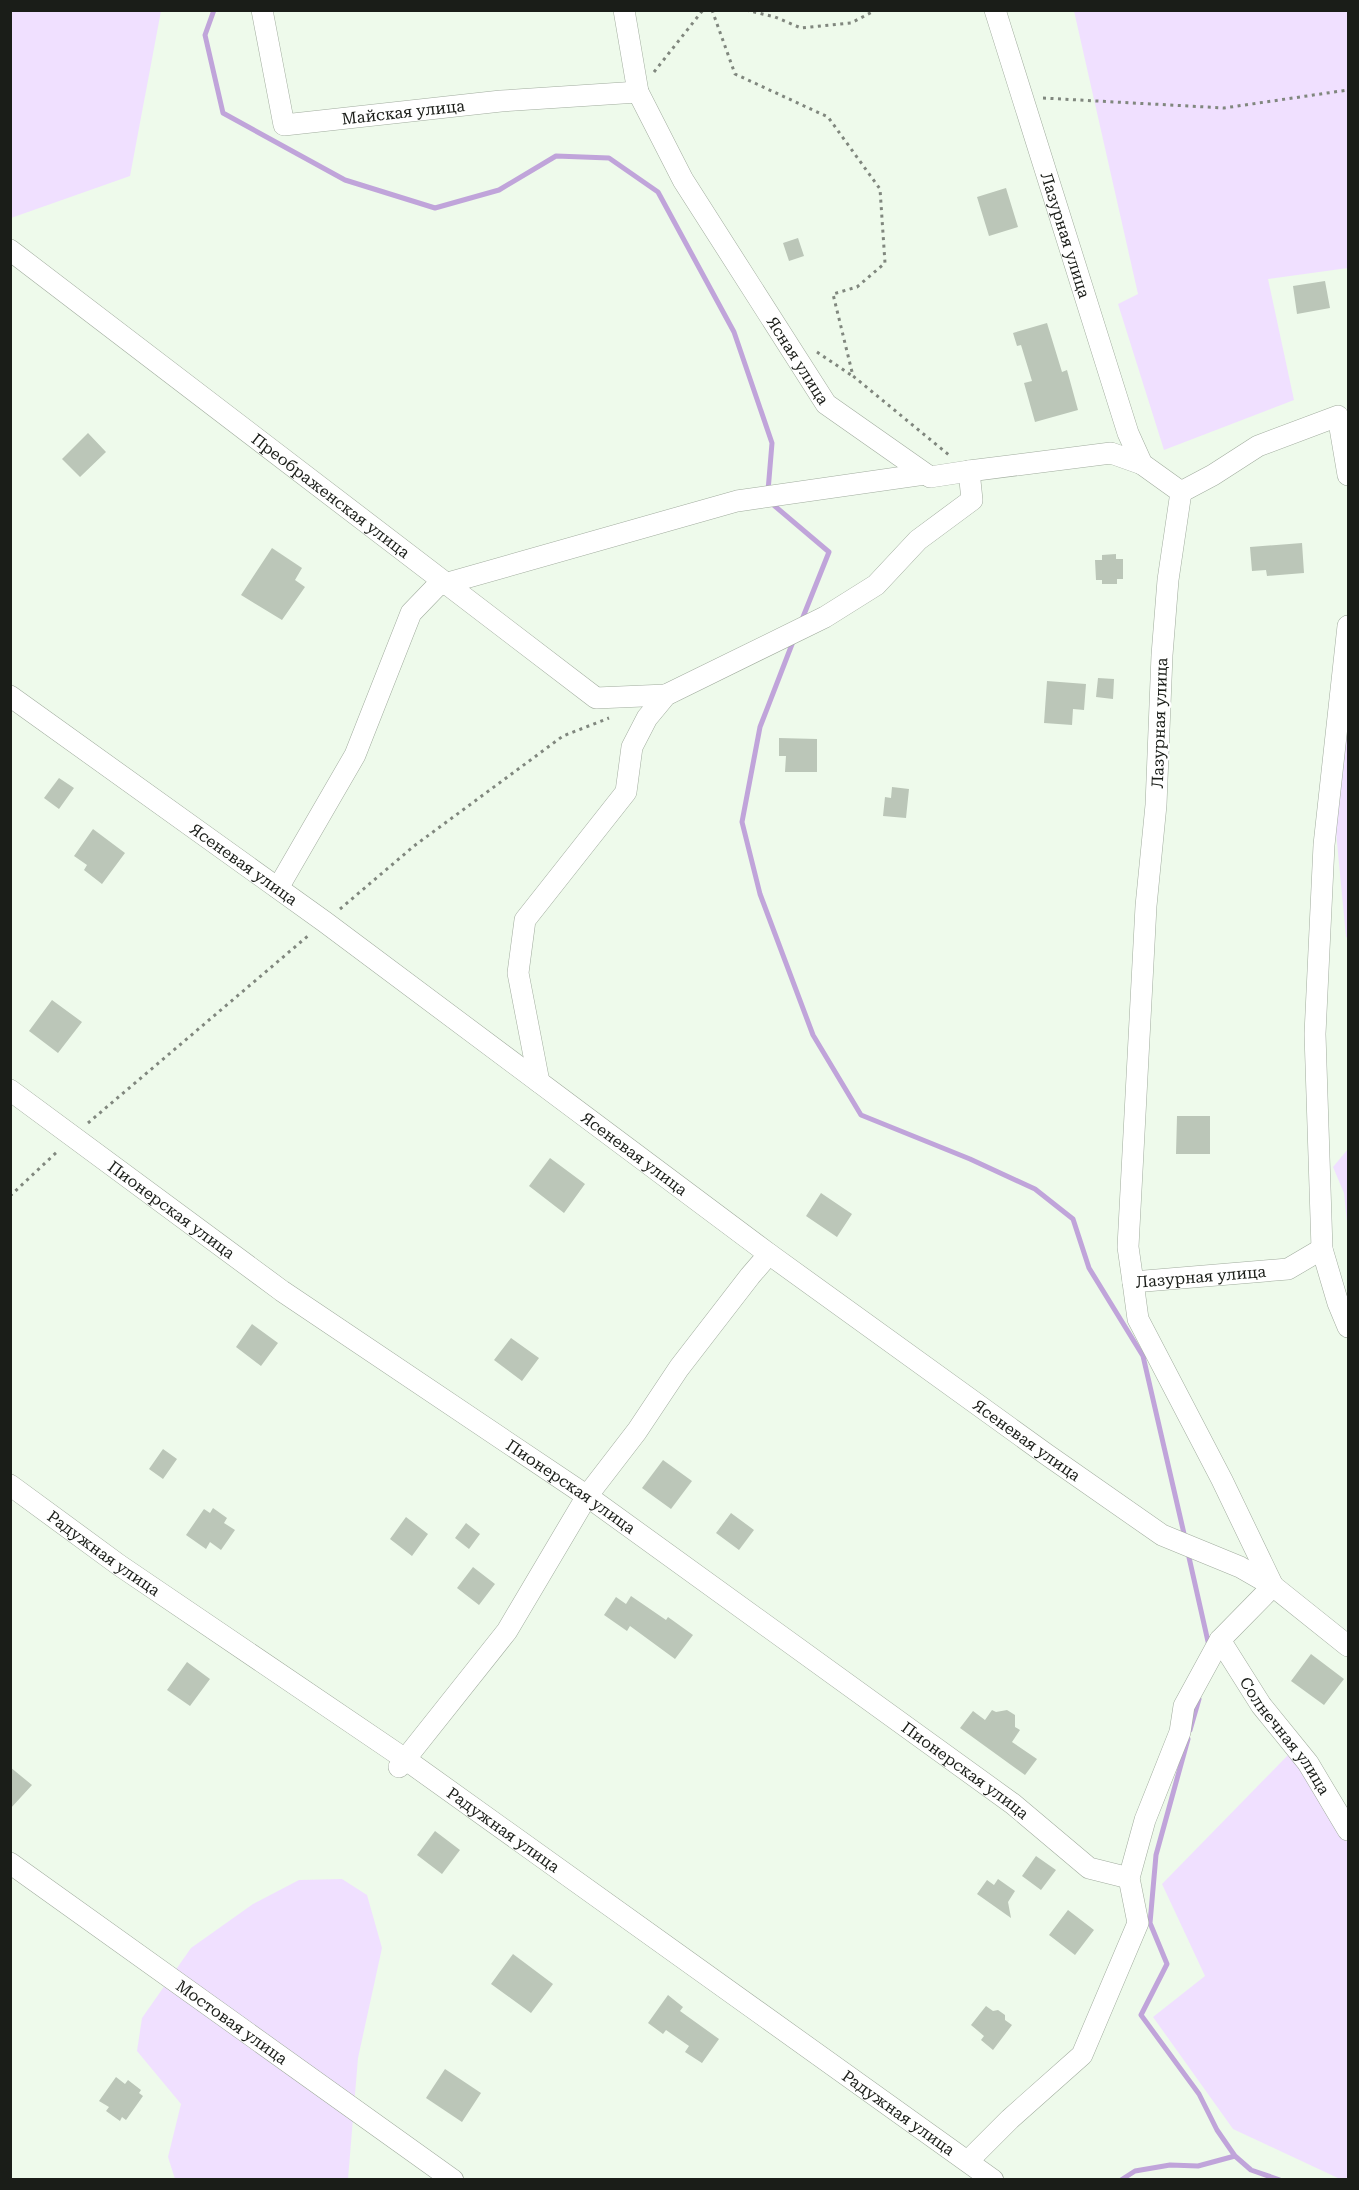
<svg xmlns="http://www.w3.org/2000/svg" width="1359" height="2190" font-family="'Roboto Serif',serif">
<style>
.green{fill:#f0e0ff}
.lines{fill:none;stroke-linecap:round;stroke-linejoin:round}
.stream{stroke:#c0a4da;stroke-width:5}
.building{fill:#bbc6b8}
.minor-casing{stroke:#a1ac9e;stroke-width:22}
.path{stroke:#80877e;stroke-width:3;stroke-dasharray:3 4.5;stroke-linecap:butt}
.minor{stroke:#fff;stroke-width:21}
.labels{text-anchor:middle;stroke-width:4.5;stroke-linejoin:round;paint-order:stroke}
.street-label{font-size:16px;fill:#1a1d18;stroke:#fff}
</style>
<rect width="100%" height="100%" fill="#eefaeb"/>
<path class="green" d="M10,11H161L130,176L11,218Z
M1074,11H1348V268L1268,279L1294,400L1164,450L1118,304L1138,294Z
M1348,682V938L1346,937L1336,832Z
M1348,1149V1232L1344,1193L1333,1167Z
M1288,1755L1306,1771L1348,1841V2179H1340L1233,2129L1153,2017L1205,1976L1162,1884Z
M342,1879L367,1895L382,1948L358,2058L348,2179H175L168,2157L181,2104L137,2051L142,2018L191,1948L253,1904L299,1880Z"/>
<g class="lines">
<path class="stream" d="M214,10L205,35L223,113L345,180L435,208L499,190L556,156L609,158L658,192L734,332L772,443L768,491
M770,502L829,552L801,622
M794,639L760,727L742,822L760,894L813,1035L861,1115L970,1159L1035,1189L1073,1219L1089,1268L1143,1356L1185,1538
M1188,1553L1209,1646
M1190,1730L1199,1699
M1188,1739L1156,1855L1150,1923L1167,1964L1141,2015L1199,2094L1217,2130L1235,2156L1251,2170L1280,2180
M1121,2180L1135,2171L1170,2165L1198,2166L1235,2156"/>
</g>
<path class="building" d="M1006,188L1018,227L989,236L977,197Z
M798,238L804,256L789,261L783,243Z
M1325,281L1330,308L1297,314L1293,286Z
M1047,323L1062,372L1067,370L1078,410L1035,422L1024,383L1032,381L1021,345L1017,346L1013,333Z
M88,433L106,452L80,477L62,459Z
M1302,543L1304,573L1267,576L1266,570L1252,571L1250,547Z
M272,548L302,568L295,580L305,587L282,620L241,595Z
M1116,554V559H1123V579H1117V584H1102V580H1096L1095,560H1102V555Z
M1098,678L1114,679L1113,699L1096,697Z
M1047,681L1086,684L1084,710L1073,709L1072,725L1044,723Z
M779,738L817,739V772H785L786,756H779Z
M59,778L74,788L59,809L44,798Z
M892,787L909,789L906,818L883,816L885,797L891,798Z
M93,829L125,853L102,884L84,870L87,865L74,856Z
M52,1000L82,1022L58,1053L29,1031Z
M1177,1116H1210V1154H1176Z
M550,1158L585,1184L564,1213L529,1186Z
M821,1193L852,1214L837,1237L806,1216Z
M252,1324L278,1343L261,1366L236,1347Z
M511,1338L539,1358L522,1381L494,1360Z
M163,1449L177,1459L163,1479L149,1469Z
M663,1460L692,1481L671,1509L642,1488Z
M213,1508L227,1518L224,1523L235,1530L221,1550L210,1542L206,1549L186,1535L204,1509L210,1513Z
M731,1513L754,1530L739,1550L716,1533Z
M406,1517L428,1534L412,1556L390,1539Z
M466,1523L480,1534L469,1549L455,1538Z
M473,1567L495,1584L479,1605L457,1588Z
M631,1596L666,1620L668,1617L693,1635L675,1659L630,1626L627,1631L604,1615L616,1597L626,1604Z
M1311,1654L1344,1679L1324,1705L1291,1681Z
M187,1662L210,1679L190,1706L167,1690Z
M992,1710L996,1712L1007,1710L1015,1715V1727L1020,1730L1012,1742L1037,1759L1025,1775L960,1728L973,1711L985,1720Z
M10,1767L32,1785L10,1809Z
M435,1831L460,1850L442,1874L417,1855Z
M1036,1856L1056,1870L1041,1890L1022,1876Z
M998,1879L1015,1891L1008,1902L1011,1918L977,1894L987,1880L994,1885Z
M1068,1910L1094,1930L1075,1955L1049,1935Z
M513,1954L553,1984L531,2013L491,1984Z
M668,1995L683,2007L680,2011L719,2039L702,2063L685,2052L689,2046L666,2030L663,2034L648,2023Z
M986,2006L993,2011L998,2010L1005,2015V2020L1012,2025L993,2050L981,2040L984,2036L971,2025Z
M445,2069L481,2093L462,2122L426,2098Z
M116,2077L125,2084L128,2080L141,2090L139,2093L143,2096L126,2120L122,2117L120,2121L106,2111L109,2107L99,2101Z"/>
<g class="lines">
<g class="minor-casing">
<g id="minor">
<path id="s1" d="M262,10L284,125L501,101L638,92"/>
<path id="s2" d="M624,10L638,92L683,180L826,404L930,477L969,471L1111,453L1142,464"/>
<path id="s3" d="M995,10L1128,433L1142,464L1181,492L1168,580L1162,655L1156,805L1146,906L1128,1247L1133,1282L1288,1269L1322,1249"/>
<path id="s4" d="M10,250L596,698L666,695"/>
<path d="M1181,492L1213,475L1258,446L1338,416L1348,475"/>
<path d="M1348,626L1324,845L1315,1034L1322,1249L1338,1303L1348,1327"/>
<path id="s5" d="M10,696L325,922L769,1254L1046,1454L1162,1535L1240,1567L1273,1586L1348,1646"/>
<path d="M278,888L355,755L411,613L437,586L737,501L925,474"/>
<path d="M539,1082L518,973L525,920L626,792L632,747L647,718L666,695L825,617L876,585L918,540L972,500L969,471"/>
<path id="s6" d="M10,1090L282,1291L587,1496L1013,1804L1089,1868L1129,1878"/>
<path id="s7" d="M10,1485L119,1565L405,1759L993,2180"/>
<path id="s8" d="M1220,1640L1261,1705L1308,1763L1348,1830"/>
<path d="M399,1767L507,1631L587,1496L637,1431L679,1368L750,1276L769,1254"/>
<path id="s9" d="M10,1863L453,2180"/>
<path d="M968,2161L1010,2119L1082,2055L1138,1923L1129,1878L1145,1820L1180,1732L1184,1706L1220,1640L1273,1586L1222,1480L1138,1319L1133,1282"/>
</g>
</g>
<path class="path" d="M712,10L735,74L828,117L880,189L885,263L857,287L833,294L853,376L949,455
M746,10L775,17L801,28L851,23L876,10
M654,72L703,10
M1043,98L1224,108L1348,90
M817,352L851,375
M340,909L414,846L563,736L609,718
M88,1123L309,935
M10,1196L59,1150"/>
<use href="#minor" class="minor"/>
</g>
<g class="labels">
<g class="street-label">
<text dy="6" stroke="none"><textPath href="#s1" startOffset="237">Майская улица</textPath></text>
<text dy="6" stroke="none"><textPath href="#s3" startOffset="236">Лазурная улица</textPath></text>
<text dy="6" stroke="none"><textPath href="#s2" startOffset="396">Ясная улица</textPath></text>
<text dy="6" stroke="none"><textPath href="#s4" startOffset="404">Преображенская улица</textPath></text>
<text transform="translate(1159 723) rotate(-88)" y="6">Лазурная улица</text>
<text dy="6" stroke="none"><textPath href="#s5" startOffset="288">Ясеневая улица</textPath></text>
<text dy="6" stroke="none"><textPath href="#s5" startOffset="774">Ясеневая улица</textPath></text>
<text dy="6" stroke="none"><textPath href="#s6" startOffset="201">Пионерская улица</textPath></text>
<text dy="6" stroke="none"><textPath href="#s3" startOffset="1386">Лазурная улица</textPath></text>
<text dy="6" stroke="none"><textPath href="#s5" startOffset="1260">Ясеневая улица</textPath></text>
<text dy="6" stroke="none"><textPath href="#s6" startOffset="687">Пионерская улица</textPath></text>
<text dy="6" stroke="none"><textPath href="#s7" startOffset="116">Радужная улица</textPath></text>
<text dy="6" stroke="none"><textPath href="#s8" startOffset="116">Солнечная улица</textPath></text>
<text dy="6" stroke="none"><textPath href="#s6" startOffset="1173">Пионерская улица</textPath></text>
<text dy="6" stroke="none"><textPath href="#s7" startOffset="602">Радужная улица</textPath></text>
<text dy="6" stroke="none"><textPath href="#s9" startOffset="273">Мостовая улица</textPath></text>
<text dy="6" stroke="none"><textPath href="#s7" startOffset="1088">Радужная улица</textPath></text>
</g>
</g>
<rect width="1359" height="2190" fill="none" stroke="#1a1d18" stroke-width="24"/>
</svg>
